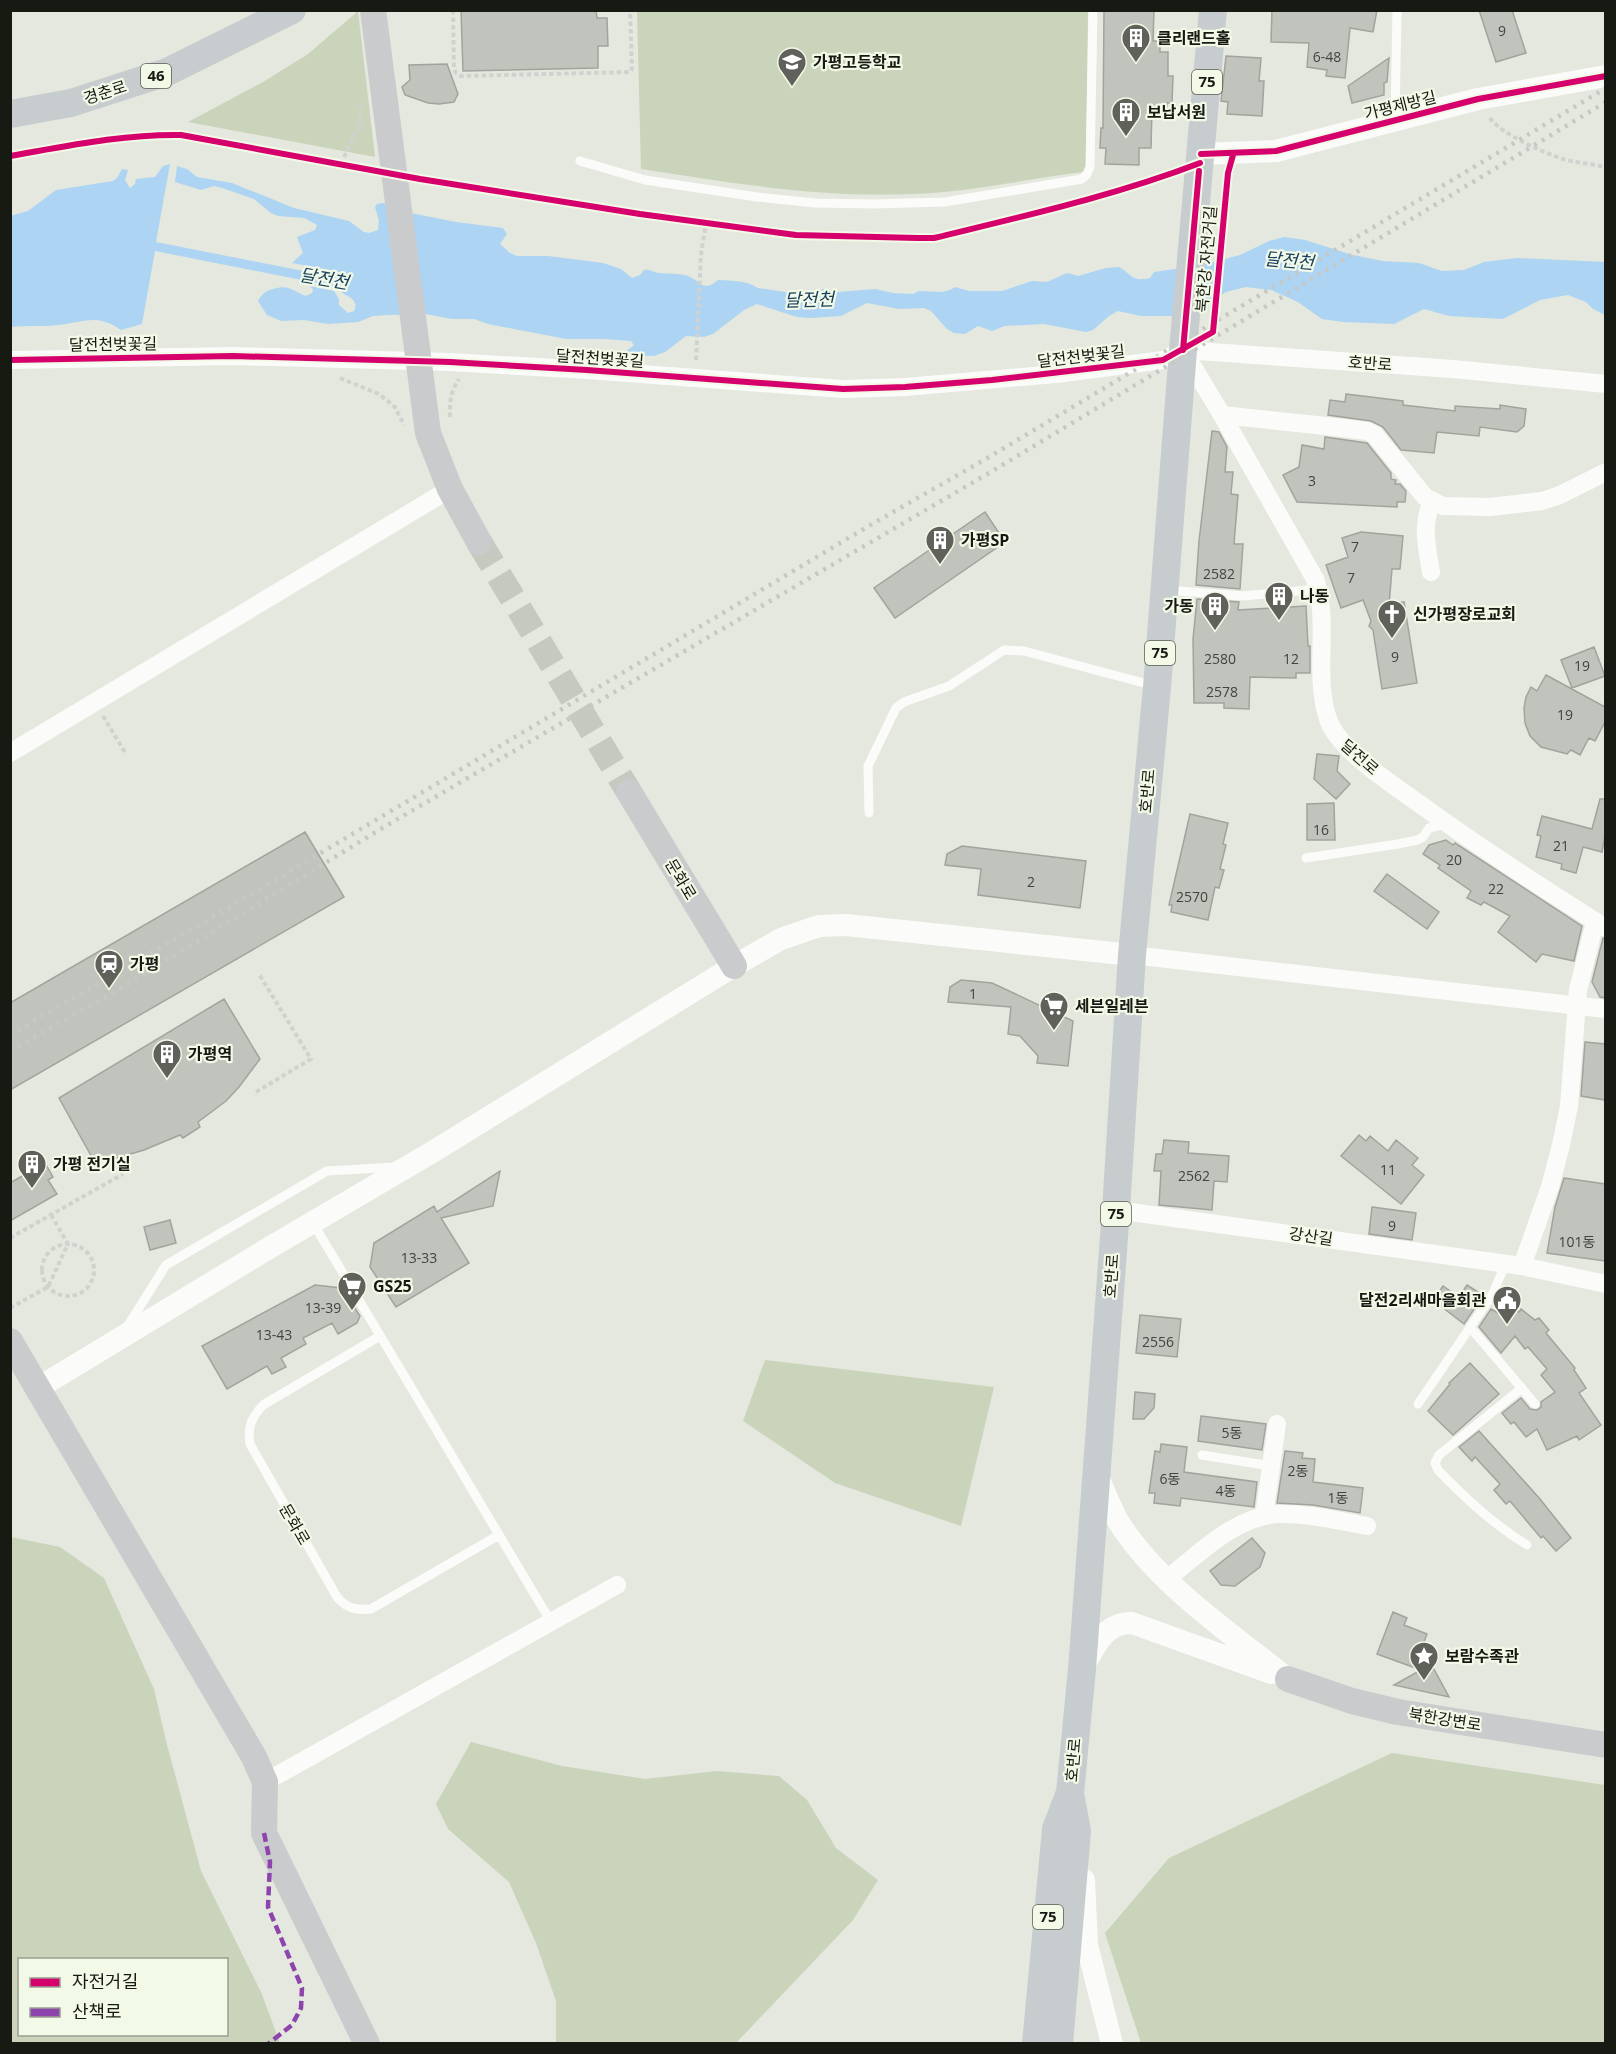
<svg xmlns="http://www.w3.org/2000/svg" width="1616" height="2054" font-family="'Open Sans','Noto Sans KR',sans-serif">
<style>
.green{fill:#cad4ba;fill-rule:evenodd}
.water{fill:#add4f3}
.building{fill:#c1c4bd;stroke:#a1a49d;stroke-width:1.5}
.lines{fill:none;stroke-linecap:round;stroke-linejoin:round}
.secondary-tunnel{stroke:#c5c9c0;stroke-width:26;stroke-dasharray:26 13;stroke-linecap:butt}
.path{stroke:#d1d2d0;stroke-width:4;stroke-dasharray:4.5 3;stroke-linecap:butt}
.service{stroke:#fbfcfa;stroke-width:9}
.minor{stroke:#fbfcfa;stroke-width:18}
.tertiary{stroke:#fbfcfa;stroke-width:22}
.secondary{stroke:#c9cbcc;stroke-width:26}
.primary{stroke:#c7cdcf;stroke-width:28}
.rail{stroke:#c7c8c5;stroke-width:4.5;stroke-dasharray:3 6;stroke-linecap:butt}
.quiet{stroke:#8e44ad;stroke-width:4.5;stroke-dasharray:9 4.5;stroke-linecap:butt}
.cycleway-casing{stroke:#f2f9e7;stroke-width:10}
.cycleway{stroke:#d6006c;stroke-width:6}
.labels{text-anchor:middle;stroke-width:4.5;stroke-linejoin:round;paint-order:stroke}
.number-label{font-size:14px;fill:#42443e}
.shield{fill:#f2f9e7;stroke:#595c53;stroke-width:1.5}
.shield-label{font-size:15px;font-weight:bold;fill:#171913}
.poi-label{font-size:16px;font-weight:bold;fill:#171913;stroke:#f2f9e7;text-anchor:start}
.street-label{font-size:16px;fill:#171913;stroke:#f2f9e7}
.water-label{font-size:18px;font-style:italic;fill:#184060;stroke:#f2f9e7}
</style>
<rect width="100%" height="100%" fill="#e4e8de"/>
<path class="green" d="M358,11L375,157L188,122L263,82L308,54Z
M637,11H1088L1086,167L1084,172C1038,177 991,188 944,192C840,201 743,185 641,169Z
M765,1360L994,1387L961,1526L835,1483L743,1421Z
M11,1537L60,1547L104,1578L154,1689L166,1741L201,1871L261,1992L280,2043H11ZM20,1960H226V2034H20Z
M471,1742L562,1766L645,1779L717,1771L779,1776L807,1800L836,1848L878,1880L853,1920L736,2043H556V2001L536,1943L509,1882L448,1829L436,1804Z
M1392,1753L1605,1785V2043H1141L1105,1933L1169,1858Z"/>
<path class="water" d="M170,164L156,242L344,279L345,273L292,263L303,253L297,237L315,230L317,225L304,218L278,216L271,213L254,199L222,188L214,186L201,190L175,182L177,166L187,169L197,177L232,183L294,208L349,221L364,232L369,233L378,230L379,221L375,207L377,204L384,203L411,213L456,222L503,228L507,234L500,244L510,253L517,256H548L603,263L621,269L632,278L640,275L644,270C650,269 652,272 658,273C667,274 679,273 688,276C701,281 703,293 718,280C732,281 746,280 758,288L805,295L813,291L824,289L838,292L875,289L893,293L913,294L919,291L942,292L950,290L955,287L969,291H1002L1032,281L1047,282L1067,273L1078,276L1106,268L1119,267C1133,275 1131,282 1150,278L1154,272L1202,265L1240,255L1269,241L1284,237L1305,240L1353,255L1383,261L1419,263L1442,271L1464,270L1484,262L1517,258L1605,262V315L1593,309L1586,302L1568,295L1540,300L1503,319L1449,316L1424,309L1394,324L1343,322L1322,319L1298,302L1271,290L1246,287L1226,292L1197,310L1176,316H1141L1118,311L1109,316L1093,330L1086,332L1044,324L1005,326L992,331L978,326L965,334L954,333L947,329L931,311L924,308L899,309L867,303L841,316L810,318L797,317L757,304L744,310L713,334L704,337L686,336L665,352L654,356L626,355L625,352L634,345L631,341L604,339H566L488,324L474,319H452L425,314L388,315L373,316L358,322L328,324L304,320L281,321L267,315L258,301C262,294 265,291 273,289C289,284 291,290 306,296L312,293L313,290L310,286L334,291L339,299V305L348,313L354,311C359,301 350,297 342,293V288L155,251L142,324L121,330C97,313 85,322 58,325C43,327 26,325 11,327L10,216L28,211L56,190L113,181L117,178L122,169L128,170L125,180L130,188L135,184L136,179L155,177L163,166Z"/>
<path class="building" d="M461,10H596L597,18H607L608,46H598V68L463,71Z
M1104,10H1154L1153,41H1160V52H1168V76H1173L1172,103H1167V108H1152L1151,148H1139V165L1105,164L1106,148H1100L1101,128H1103Z
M1272,10H1377L1373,32L1350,28L1345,78L1326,76L1327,70L1307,67L1309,43L1271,42Z
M1479,10H1512L1526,53L1496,62Z
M1226,56L1261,58L1259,81H1264L1262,116L1227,114L1228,102L1221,101Z
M1389,58L1387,82L1384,83V95L1352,103L1348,86Z
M447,64L458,94L454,102L439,104L428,103L405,95L402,87L410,80L409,65Z
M1346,394L1403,401V405L1455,411V406L1500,409V405L1526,409L1524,426L1517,432L1480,427L1479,436L1437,432L1434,453L1401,450L1383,427L1371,421L1328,415L1330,400L1345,402Z
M1212,431L1219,432L1227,447L1225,472H1233L1231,494L1238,495L1234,544H1243L1240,589L1196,585L1199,541Z
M1325,437L1367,443L1391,473V479L1396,480L1395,484H1400L1406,491L1405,502H1397V507L1297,502L1283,475L1299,467L1302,445L1324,449Z
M985,512L1005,542L895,618L874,588Z
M1361,532L1403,536L1400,569H1392L1389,605L1404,602L1417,683L1382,689L1373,630L1369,626L1371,621L1363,600L1341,608L1326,565L1348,557L1342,538Z
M1197,599L1239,602L1238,610L1306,606L1308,646H1310V673H1296V678L1250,677L1249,709L1224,708V703H1194L1193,639Z
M1594,647L1605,676L1572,688L1561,660Z
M1546,675L1605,707V722L1595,741L1589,738L1580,755L1571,750L1567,754L1541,747L1530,736L1525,723L1524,708L1526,697L1531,687L1537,691Z
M1317,754L1339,756L1337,771L1350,784L1336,799L1314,779Z
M1600,799H1605V836L1602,852L1583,847L1576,873L1561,869L1562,864L1536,857L1541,836L1537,835L1542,816L1592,829Z
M1334,803L1335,840H1307V804Z
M1190,814L1228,823L1223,844L1226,845L1220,869L1224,870L1219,888L1215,887L1208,920L1171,912L1172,905H1169Z
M305,832L344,897L10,1090V1003Z
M1446,840L1453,845L1455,843L1582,926L1574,961L1542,954L1536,962L1498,932L1510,916L1484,902L1481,905L1467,898L1471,891L1438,868L1440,865L1423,854L1429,845Z
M962,846L1086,861L1080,908L978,895L981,869L945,865L947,854Z
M1387,874L1439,912L1427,929L1374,891Z
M1603,938L1605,939V998L1600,997L1592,982Z
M961,980L992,983L1073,1021L1068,1066L1037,1063L1038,1056L1020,1036L1008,1034L1011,1007L948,1002L950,987Z
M224,999L260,1059L239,1087L226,1101L198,1122L200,1127L183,1138L180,1135L144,1150L113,1159L94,1161L59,1098Z
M1585,1042L1605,1044V1100L1581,1096Z
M1359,1135L1366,1141L1370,1136L1388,1151L1396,1140L1418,1158L1412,1165L1424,1175L1401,1204L1341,1156Z
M1164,1140L1189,1142L1188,1153L1229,1156L1227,1182L1214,1181L1212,1210L1159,1205L1161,1171H1154L1156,1154H1162Z
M45,1163L53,1177L48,1180L57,1194L10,1221V1183Z
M500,1171L493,1206L441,1218L469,1263L396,1307L370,1267L374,1243L434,1206L437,1212Z
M1564,1178L1605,1184V1261L1547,1253L1555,1207Z
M1372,1207L1416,1213L1412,1240L1369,1234Z
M170,1220L176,1243L150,1250L144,1227Z
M315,1285L342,1288L360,1316L357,1323L338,1334L332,1323L303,1338L306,1344L281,1358L286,1367L272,1374L267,1366L227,1389L202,1346Z
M1467,1285L1481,1294L1476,1300L1479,1302L1464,1324L1433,1300L1443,1286L1459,1297Z
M1510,1305L1519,1312L1521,1309L1535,1320L1539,1318L1549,1330L1546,1333L1575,1368L1574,1370L1586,1388L1579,1393L1601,1425L1579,1440L1577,1436L1547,1450L1537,1429L1526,1437L1514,1422L1511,1424L1502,1413L1521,1398L1530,1409L1537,1410L1541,1407V1402L1555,1392L1541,1375L1547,1369L1528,1347L1525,1349L1515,1336L1501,1353L1479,1327L1491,1309L1502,1315Z
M1140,1315L1181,1319L1177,1357L1136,1353Z
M1470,1363L1499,1394L1453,1435L1428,1411L1450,1384L1449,1383Z
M1135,1392L1155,1394L1154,1408L1144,1419H1133Z
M1201,1416L1266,1424L1262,1450L1198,1441Z
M1479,1431L1540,1499L1571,1538L1556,1551L1543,1536L1541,1538L1510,1501L1506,1504L1494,1490L1500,1484L1475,1457L1472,1461L1459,1447Z
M1161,1444L1187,1447L1184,1472L1257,1482L1254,1507L1181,1498L1180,1506L1154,1503L1155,1493H1149L1155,1451L1160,1452Z
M1285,1451L1303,1453L1302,1458L1315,1459L1313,1482L1363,1488L1360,1513L1313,1505L1277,1503Z
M1252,1538L1265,1553L1260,1567L1235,1586L1221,1585L1210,1571Z
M1393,1612L1407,1618L1404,1625L1427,1634L1422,1647L1449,1697L1394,1685L1421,1670L1377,1654Z"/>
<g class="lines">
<path class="secondary-tunnel" d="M479,542L629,792"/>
<path class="path" d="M453,10L454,69L456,73L461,76L630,72L632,69L630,10
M1490,118C1501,134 1544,153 1563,159C1577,163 1592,164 1606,167
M341,164L360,123L361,101
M696,360L701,254L706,223
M340,378L379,394L395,407L404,425
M450,417C449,402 451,391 459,379
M103,716L126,754
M256,1092L311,1059L259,974
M10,1238L123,1174
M42 1270a26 26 0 1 1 52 0a26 26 0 1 1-52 0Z
M10,1308L48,1287L68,1244L51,1215"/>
<path class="service" d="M1395,119L1397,10
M580,161L645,180L757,197L815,203L874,204L945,202L1082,179L1087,174L1090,167L1093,10
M1167,590L1243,596L1319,589
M869,813L868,766L896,708L904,702L949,686L1004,650L1024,651L1155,686
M1306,858L1398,844L1417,840L1423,837L1429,828L1446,824
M313,1223L551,1622
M127,1327L166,1265L327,1171L395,1167
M1470,1327L1535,1404
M380,1336L263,1405C252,1417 247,1427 250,1444L337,1597C347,1609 356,1610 371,1609L499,1535
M1522,1388L1439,1455L1435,1463L1438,1470C1466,1499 1493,1524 1527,1545
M1418,1404L1492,1295L1506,1263
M1202,1455L1271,1466"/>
<path class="minor" d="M1184,352L1222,415L1315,579C1330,623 1313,675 1328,719C1338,750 1396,787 1424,807C1483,850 1544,889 1606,928
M10,360L233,356L450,362L587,370L843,389L905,387L1056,374L1163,360L1183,350L1453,369L1606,384
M1222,415L1335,427L1367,431L1374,434L1425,497L1443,506L1490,507L1542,501L1560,495L1606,472
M1431,572C1427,547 1421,526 1432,502
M10,753L450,489
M1132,955L1606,1009
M1116,1210L1522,1266L1606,1284
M1522,1266L1550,1187L1561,1145L1569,1106L1578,990L1595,922
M1264,1516L1277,1424
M1167,1579C1200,1553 1235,1516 1279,1514C1307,1513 1339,1521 1367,1526
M265,1782L617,1585"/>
<path class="tertiary" d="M1201,154L1276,151L1478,99L1606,76
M38,1388L269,1248L434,1151L734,966L781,939L819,926L846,925L1132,955
M1097,1475C1104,1490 1110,1506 1118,1521C1156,1583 1232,1634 1288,1679
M1083,1668C1095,1646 1104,1623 1132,1623L1271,1673
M1084,1880L1087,1945L1112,2044"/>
<path class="secondary" d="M373,10L428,433L450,489L479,542
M629,792L734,966
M10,1341L254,1757L265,1782L264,1833L367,2044
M1288,1679L1352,1701L1398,1712L1606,1745"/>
<path class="primary" d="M10,114L71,103L167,72L292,10
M1036,2044L1056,1829L1069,1795
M1059,2044L1077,1831L1070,1793L1082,1669L1116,1210L1132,955L1157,687L1183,350L1213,10"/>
<path class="rail" d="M10,1035L235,904L867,527L984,460L1606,88
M10,1051L111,994L384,827L989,473L1606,102"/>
<path class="quiet" d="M264,1833L270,1862L268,1907L302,1988L301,2008L292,2025L268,2044"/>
<g class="cycleway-casing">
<path id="cycleway" d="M1201,154L1276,151L1478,99L1606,76
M10,156C67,146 123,134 181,135L420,179L640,214L796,235L917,238H934C1024,216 1114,196 1200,163
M1183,350L1199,171
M10,360L233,356L450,362L587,370L843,389L905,387L992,380L1163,360L1213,332L1228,173L1233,155"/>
</g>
<use href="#cycleway" class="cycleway"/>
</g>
<defs>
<g id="building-pin" transform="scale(1.5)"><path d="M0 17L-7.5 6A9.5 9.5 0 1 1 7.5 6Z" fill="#5f615a" stroke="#f2f9e7"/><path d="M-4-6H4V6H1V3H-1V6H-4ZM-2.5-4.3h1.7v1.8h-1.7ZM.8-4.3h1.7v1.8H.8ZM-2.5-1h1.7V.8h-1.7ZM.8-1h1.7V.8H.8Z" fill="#fff"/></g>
<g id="school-pin" transform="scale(1.5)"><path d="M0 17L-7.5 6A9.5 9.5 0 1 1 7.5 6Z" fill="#5f615a" stroke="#f2f9e7"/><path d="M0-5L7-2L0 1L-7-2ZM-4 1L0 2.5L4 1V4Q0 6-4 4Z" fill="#fff"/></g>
<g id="church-pin" transform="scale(1.5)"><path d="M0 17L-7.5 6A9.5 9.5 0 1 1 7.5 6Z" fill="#5f615a" stroke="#f2f9e7"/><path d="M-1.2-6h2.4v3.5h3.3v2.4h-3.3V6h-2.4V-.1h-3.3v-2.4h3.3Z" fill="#fff"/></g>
<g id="station-pin" transform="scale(1.5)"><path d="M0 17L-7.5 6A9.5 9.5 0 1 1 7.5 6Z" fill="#5f615a" stroke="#f2f9e7"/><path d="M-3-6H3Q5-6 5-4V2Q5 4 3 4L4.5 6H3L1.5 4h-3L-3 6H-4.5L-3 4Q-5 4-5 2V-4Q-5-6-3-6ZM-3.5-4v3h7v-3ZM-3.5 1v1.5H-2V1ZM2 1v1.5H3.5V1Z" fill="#fff"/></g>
<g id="supermarket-pin" transform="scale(1.5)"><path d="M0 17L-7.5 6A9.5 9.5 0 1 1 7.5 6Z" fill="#5f615a" stroke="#f2f9e7"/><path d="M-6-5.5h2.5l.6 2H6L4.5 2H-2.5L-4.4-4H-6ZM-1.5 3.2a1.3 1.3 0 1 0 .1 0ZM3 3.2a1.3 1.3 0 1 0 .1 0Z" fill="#fff"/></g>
<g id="civic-pin" transform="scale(1.5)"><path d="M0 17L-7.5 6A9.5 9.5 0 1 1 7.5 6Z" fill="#5f615a" stroke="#f2f9e7"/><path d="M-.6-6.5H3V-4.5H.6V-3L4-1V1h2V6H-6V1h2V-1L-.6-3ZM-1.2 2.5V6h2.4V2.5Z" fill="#fff"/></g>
<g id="sight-pin" transform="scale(1.5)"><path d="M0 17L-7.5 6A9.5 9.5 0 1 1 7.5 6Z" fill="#5f615a" stroke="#f2f9e7"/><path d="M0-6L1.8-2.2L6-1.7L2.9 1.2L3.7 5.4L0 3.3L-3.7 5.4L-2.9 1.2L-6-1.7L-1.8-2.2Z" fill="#fff"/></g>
</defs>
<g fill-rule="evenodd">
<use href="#building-pin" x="1136" y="38"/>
<use href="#school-pin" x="792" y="62"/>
<use href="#building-pin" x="1126" y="112"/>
<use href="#building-pin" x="940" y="540"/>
<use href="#building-pin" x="1279" y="596"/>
<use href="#building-pin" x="1215" y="606"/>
<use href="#church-pin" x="1392" y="614"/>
<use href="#station-pin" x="109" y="964"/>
<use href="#supermarket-pin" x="1054" y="1006"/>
<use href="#building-pin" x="167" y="1054"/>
<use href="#building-pin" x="32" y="1164"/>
<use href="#supermarket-pin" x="352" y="1286"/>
<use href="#civic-pin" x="1507" y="1300"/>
<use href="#sight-pin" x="1424" y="1656"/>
</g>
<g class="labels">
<g class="number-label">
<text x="1502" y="36">9</text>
<text x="1327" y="62">6-48</text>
<text x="1312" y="486">3</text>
<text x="1355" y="552">7</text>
<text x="1219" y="579">2582</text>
<text x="1351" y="583">7</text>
<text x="1395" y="662">9</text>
<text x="1220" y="664">2580</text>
<text x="1291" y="664">12</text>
<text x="1582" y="671">19</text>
<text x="1222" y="697">2578</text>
<text x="1565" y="720">19</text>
<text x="1321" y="835">16</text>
<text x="1561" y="851">21</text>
<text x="1454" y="865">20</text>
<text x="1031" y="887">2</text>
<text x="1496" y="894">22</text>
<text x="1192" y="902">2570</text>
<text x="973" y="999">1</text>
<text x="1388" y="1175">11</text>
<text x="1194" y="1181">2562</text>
<text x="1392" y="1231">9</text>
<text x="1577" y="1247">101동</text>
<text x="419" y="1263">13-33</text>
<text x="323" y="1313">13-39</text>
<text x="274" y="1340">13-43</text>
<text x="1158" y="1347">2556</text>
<text x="1232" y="1438">5동</text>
<text x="1298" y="1476">2동</text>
<text x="1170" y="1484">6동</text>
<text x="1226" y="1496">4동</text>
<text x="1338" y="1503">1동</text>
</g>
<g class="shield">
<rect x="141" y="64" width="30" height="24" rx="4.5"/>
<rect x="1192" y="70" width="30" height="24" rx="4.5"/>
<rect x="1145" y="641" width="30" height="24" rx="4.5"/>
<rect x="1101" y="1202" width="30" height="24" rx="4.5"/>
<rect x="1033" y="1905" width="30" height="24" rx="4.5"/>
</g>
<g class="shield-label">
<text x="156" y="81">46</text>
<text x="1207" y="87">75</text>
<text x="1160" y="658">75</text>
<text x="1116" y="1219">75</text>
<text x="1048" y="1922">75</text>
</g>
<g class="poi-label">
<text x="1157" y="44">클리랜드홀</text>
<text x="813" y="68">가평고등학교</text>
<text x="1147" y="118">보납서원</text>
<text x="961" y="546">가평SP</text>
<text x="1300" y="602">나동</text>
<text x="1194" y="612" text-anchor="end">가동</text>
<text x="1413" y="620">신가평장로교회</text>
<text x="130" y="970">가평</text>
<text x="1075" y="1012">세븐일레븐</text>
<text x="188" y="1060">가평역</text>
<text x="53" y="1170">가평 전기실</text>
<text x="373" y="1292">GS25</text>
<text x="1486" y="1306" text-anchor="end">달전2리새마을회관</text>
<text x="1445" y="1662">보람수족관</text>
</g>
<g class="street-label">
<text transform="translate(105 92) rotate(-18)" y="6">경춘로</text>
<text transform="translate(1400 105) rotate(-14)" y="6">가평제방길</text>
<text transform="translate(1206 259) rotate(-85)" y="6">북한강 자전거길</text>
<text transform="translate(113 344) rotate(-1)" y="6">달전천벚꽃길</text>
<text transform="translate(1081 356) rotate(-7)" y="6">달전천벚꽃길</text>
<text transform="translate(600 358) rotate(4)" y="6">달전천벚꽃길</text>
<text transform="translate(1370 363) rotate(4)" y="6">호반로</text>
<text transform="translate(1360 757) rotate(41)" y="6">달전로</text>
<text transform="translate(1147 791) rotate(-85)" y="6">호반로</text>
<text transform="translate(681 879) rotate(59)" y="6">문화로</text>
<text transform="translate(1311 1236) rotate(8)" y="6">강산길</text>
<text transform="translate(1111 1276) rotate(-86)" y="6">호반로</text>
<text transform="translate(295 1524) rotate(60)" y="6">문화로</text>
<text transform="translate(1445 1719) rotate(9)" y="6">북한강변로</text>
<text transform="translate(1073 1760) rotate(-85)" y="6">호반로</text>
</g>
<g class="water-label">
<text transform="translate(1289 261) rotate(5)" y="6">달전천</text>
<text transform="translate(324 279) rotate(10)" y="6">달전천</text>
<text transform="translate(809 300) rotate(-1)" y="6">달전천</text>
</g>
</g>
<rect width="1616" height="2054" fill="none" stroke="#171913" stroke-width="24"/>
<rect x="18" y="1958" width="210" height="78" fill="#f2f9e7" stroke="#9a9f92" stroke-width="1.5"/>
<rect x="30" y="1978" width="30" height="9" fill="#d6006c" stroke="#9a9f92" stroke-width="1.5"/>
<text x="72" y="1988" font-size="18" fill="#171913">자전거길</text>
<rect x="30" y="2008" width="30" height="9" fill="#8e44ad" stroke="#9a9f92" stroke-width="1.5"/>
<text x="72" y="2018" font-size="18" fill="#171913">산책로</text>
</svg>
